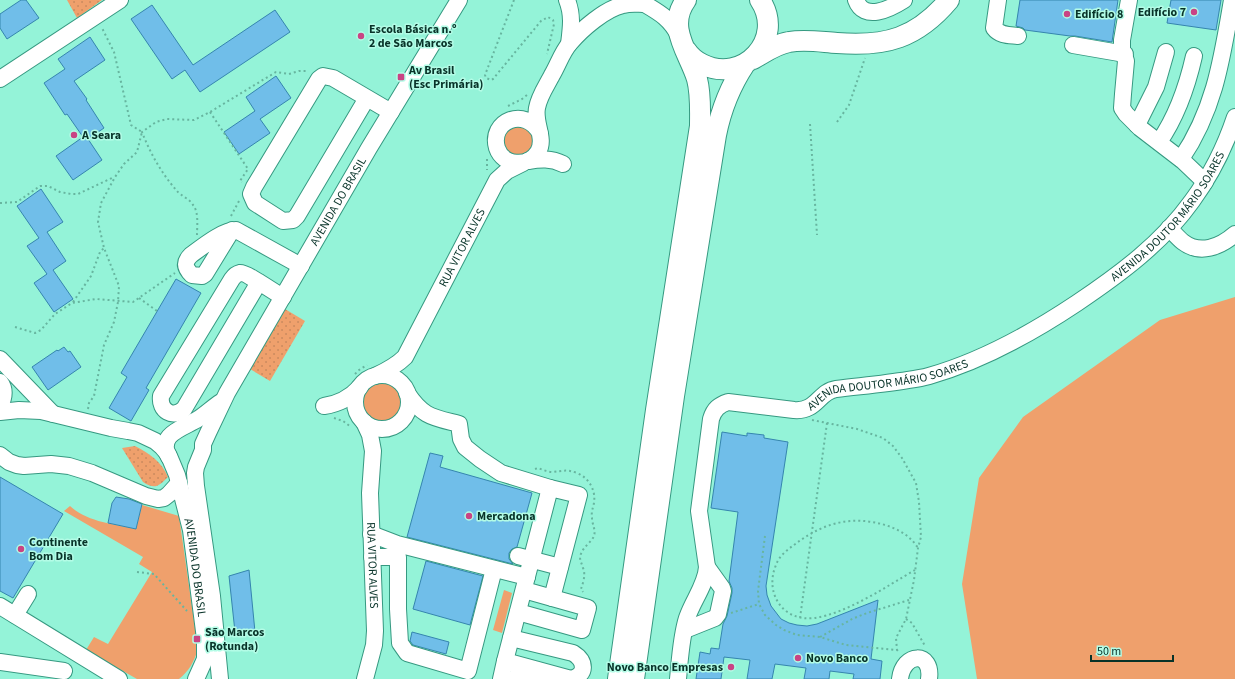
<svg xmlns="http://www.w3.org/2000/svg" width="1235" height="679" font-family="'Source Sans 3',sans-serif">
<style>
.grass{fill:#efa06c}
.park{fill:url(#park-dots)}
.building{fill:#70bee9;stroke:#3585ae}
.lines{fill:none;stroke-linecap:round;stroke-linejoin:round}
.minor-casing{stroke:#369981;stroke-width:18}
.major-casing{stroke:#369981;stroke-width:22}
.path{stroke:#67b59f;stroke-width:2;stroke-dasharray:2 3;stroke-linecap:butt}
.minor{stroke:#fff;stroke-width:16}
.major{stroke:#fff;stroke-width:20}
.poi-dot{fill:#c94384;stroke:#b3fce6;stroke-width:1.5}
.labels{text-anchor:middle;stroke-width:3;stroke-linejoin:round;paint-order:stroke}
.poi-label{font-size:12px;font-weight:bold;fill:#083329;stroke:#b3fce6;text-anchor:start}
.street-label{font-size:12px;fill:#083329;stroke:#b3fce6}
</style>
<defs>
<pattern id="park-dots" width="8" height="8" patternUnits="userSpaceOnUse"><rect width="8" height="8" fill="#efa06c"/><path d="M2 2h.1M6 6h.1" fill="none" stroke="#cb8a5e" stroke-width="1.8" stroke-linecap="round"/></pattern>
</defs>
<rect width="100%" height="100%" fill="#94f3d8"/>
<path class="grass" d="M511,126H526L534,137L532,149C519,159 516,159 504,148L502,137Z
M1235,297V679H977L962,584L979,478L1023,417L1160,320Z
M362 403a20 20 0 1 1 40 0a20 20 0 1 1-40 0Z
M142,505L179,516L198,649C194,662 189,671 179,679H137L86,650L94,637L108,644L152,572L139,564L143,557L64,511L70,506C87,522 114,524 136,529Z
M504,590L512,593L502,633L493,630Z"/>
<path class="park" d="M67,0H102L77,18Z
M285,309L305,321L270,381L250,369Z
M135,446C149,453 162,462 168,477C159,486 155,490 143,482L122,448Z"/>
<path class="building" d="M21,0H26L39,18L7,39L0,28V14Z
M1020,0H1118L1112,42L1075,36H1070L1025,30L1023,28L1016,26Z
M1171,0H1221L1216,30L1167,23Z
M152,5L193,65L275,10L290,32L200,92L185,70L172,79L131,19Z
M90,37L105,60L74,81L87,99L86,100L104,128L88,139L102,160L73,180L56,156L83,137L67,114L65,115L44,83L65,69L58,59Z
M276,76L291,98L260,119L270,133L239,154L224,132L255,111L246,97Z
M41,189L63,222L47,232L66,261L53,270L73,299L54,312L34,283L47,274L27,246L39,238L17,206Z
M176,279L201,293L146,388L149,390L131,421L109,408L127,377L121,373Z
M64,347L68,352L70,351L81,367L48,390L32,367L57,350L58,351Z
M722,432L747,436V433L764,435V438L788,442L766,586L767,595L771,606L781,619L789,623L797,625L807,626L817,624L878,600L871,659L882,661L880,679H853L854,674L830,671L829,679H804L806,668L775,664L772,679H747L750,660L724,657L721,679H696L700,652L710,654L711,648L719,649L723,624L727,616L732,593V588L729,581L738,512L711,508Z
M430,453L443,456L440,467L532,493L517,547L512,549L509,553V559L513,564L407,537Z
M0,477L63,514L13,598L0,591Z
M116,497L129,499L142,504L136,529L108,523L112,503Z
M426,561L483,576L470,625L413,609Z
M249,570L255,632H235L229,576Z
M412,632L449,642L446,654L413,645L410,641Z"/>
<g class="lines">
<g class="minor-casing">
<g id="minor">
<path d="M567,0C573,15 571,28 569,44"/>
<path d="M638,0C656,11 669,16 679,36"/>
<path d="M856,0C864,22 890,9 904,0"/>
<path d="M998,0L994,28C1000,36 1010,35 1018,36"/>
<path d="M1129,0L1122,40V49L1126,61L1123,94L1122,108L1126,114L1140,128L1183,161L1205,182"/>
<path d="M1073,45L1125,54"/>
<path d="M0,79L120,0"/>
<path d="M367,98L297,216L293,220L283,221L255,203L251,194L254,187L319,79L323,76L333,78L391,112"/>
<path d="M1137,125L1156,87L1166,52"/>
<path d="M540,133C525,106 489,121 497,148C503,166 528,168 538,152C546,139 534,123 537,108C539,96 547,85 552,75C558,65 562,52 570,43C582,29 605,9 623,5C630,3 637,4 644,4"/>
<path d="M1159,142C1177,116 1187,87 1194,56"/>
<path d="M1181,159C1215,109 1222,58 1232,0"/>
<path d="M528,161C540,159 551,158 563,164"/>
<path d="M1169,228C1173,232 1178,238 1183,242C1200,255 1220,247 1235,234"/>
<path d="M232,230L205,274L202,276L192,275C185,268 183,263 191,255C202,247 223,230 236,230L301,266"/>
<path d="M259,282L184,409C173,419 159,411 161,396L232,279C234,276 236,274 240,273C246,272 275,293 283,297"/>
<path d="M0,359L53,414"/>
<circle cx="382" cy="402" r="27"/>
<path id="s1" d="M375,376C386,371 396,366 405,357L497,180L507,171L523,163"/>
<path d="M0,382C6,390 4,398 0,406"/>
<path d="M407,393C423,417 432,417 459,424L461,439L465,447L480,459L501,473L550,488"/>
<path d="M324,406C338,404 350,398 360,387"/>
<path d="M0,412L19,410L41,411L111,428L128,431L138,433L155,441L162,447L168,454"/>
<path id="s2" d="M364,422L370,435L373,451L370,493L375,631L374,645L365,679"/>
<path d="M0,455L9,462L17,465L24,466L51,464L69,466L92,473L146,496L158,499L164,498L169,494L179,483"/>
<path id="s3" d="M169,456L177,475L191,530L205,639V659L196,679"/>
<path d="M169,457C156,434 184,428 198,419C206,414 213,407 221,402"/>
<path d="M371,534L397,544L527,577"/>
<path d="M518,556L560,567"/>
<path d="M372,557H398V609L400,643L407,653L468,671L494,569"/>
<path d="M0,606L119,679"/>
<path d="M518,612L582,630L588,608L524,590"/>
<path d="M15,615L28,594"/>
<path d="M685,630L715,618L718,614L723,591L722,588L707,567"/>
<path d="M511,638L573,653C586,661 587,675 571,679"/>
<path d="M505,661L550,488L579,495L552,598"/>
<path d="M0,662L64,671"/>
<path id="s4" d="M220,679L212,596L196,486L195,473L196,467L203,450V444L208,433L227,393L369,148L459,0"/>
<path d="M501,679L505,661L571,679"/>
<path d="M515,679C519,670 529,676 537,677"/>
<path id="s5" d="M678,679C680,659 681,637 687,618C693,600 706,585 707,567L699,511L711,419C714,409 719,405 728,402L794,410C817,412 819,391 836,389C860,386 884,384 908,380C915,379 922,378 929,376C982,361 1032,333 1077,303C1120,274 1162,243 1192,201C1211,175 1225,147 1235,117"/>
<path d="M900,679C903,652 933,651 929,679"/>
</g>
</g>
<g class="major-casing">
<path id="major" d="M686,50C690,56 696,61 702,64C743,85 786,39 760,0
M753,59C764,53 776,44 789,42C805,39 821,42 837,43C886,47 917,38 949,0
M618,679L656,410L700,126C700,110 701,94 697,79C689,53 666,27 686,0
M634,679L674,396L716,135C721,110 731,85 745,64"/>
</g>
<path class="path" d="M514,0L485,75L486,78L491,80L493,79L541,21L548,17L553,20L554,24L547,54
M508,106L522,99L527,95
M210,112L248,169L240,181L242,182
M837,122L849,105L865,58
M810,124L817,235
M487,159V170
M0,203L17,202L40,186H48L60,192L71,194H78L114,177
M231,216L239,201
M197,235C197,226 199,212 193,205C190,199 181,196 177,191C162,174 150,153 142,132L156,122L167,119L194,120L210,112L276,72L289,74L299,71H308
M139,298L157,311
M73,302L91,276L100,252L104,248
M15,327L35,333L41,330L55,314L72,303L96,299L133,302L175,273
M355,374L359,370L367,365
M88,409L89,403L94,396L104,345L114,322L118,302L119,286L104,248L98,222L101,203L115,177L124,164L137,152L142,132L131,125L114,52L102,28
M334,418L343,421L351,427
M812,420L857,429L883,438L893,446L902,458L916,483L919,502L921,537L918,548L914,580L906,619L896,638L897,650
M535,469L538,468C543,470 548,472 553,472C562,471 567,469 577,473C589,478 596,490 594,503C593,508 591,512 592,518C592,524 596,530 594,536C591,543 582,547 580,557C580,561 582,564 583,568C586,575 583,583 581,589L583,592
M765,536L758,591L759,604L765,615L776,625L784,630L797,635L820,637L846,645L897,650L900,653
M915,570C887,586 846,614 814,618C783,622 764,593 776,565C779,556 787,550 794,545C817,527 843,517 872,522C890,525 908,532 918,548
M137,572L154,574L187,611
M731,613L759,604
M800,618L827,423
M906,619L912,623L925,646
M820,637L852,619L867,613L909,600"/>
<use href="#minor" class="minor"/>
<use href="#major" class="major"/>
</g>
<g class="poi-dot">
<circle cx="1194" cy="12" r="4"/>
<circle cx="1067" cy="14" r="4"/>
<circle cx="361" cy="36" r="4"/>
<rect x="397" y="73" width="8" height="8" rx="2"/>
<circle cx="74" cy="135" r="4"/>
<circle cx="469" cy="516" r="4"/>
<circle cx="21" cy="549" r="4"/>
<rect x="193" y="635" width="8" height="8" rx="2"/>
<circle cx="798" cy="658" r="4"/>
<circle cx="731" cy="667" r="4"/>
</g>
<g class="labels">
<g class="poi-label">
<text x="1186" y="16" text-anchor="end">Edifício 7</text>
<text x="1075" y="18">Edifício 8</text>
<text x="369" y="33">Escola Básica n.º<tspan x="369" dy="14">2 de São Marcos</tspan></text>
<text x="409" y="74">Av Brasil<tspan x="409" dy="14">(Esc Primária)</tspan></text>
<text x="82" y="139">A Seara</text>
<text x="477" y="520">Mercadona</text>
<text x="29" y="546">Continente<tspan x="29" dy="14">Bom Dia</tspan></text>
<text x="205" y="636">São Marcos<tspan x="205" dy="14">(Rotunda)</tspan></text>
<text x="806" y="662">Novo Banco</text>
<text x="723" y="671" text-anchor="end">Novo Banco Empresas</text>
</g>
<g class="street-label">
<text dy="4" stroke="none"><textPath href="#s4" startOffset="516">AVENIDA DO BRASIL</textPath></text>
<text dy="4" stroke="none"><textPath href="#s5" startOffset="793">AVENIDA DOUTOR MÁRIO SOARES</textPath></text>
<text dy="4" stroke="none"><textPath href="#s1" startOffset="159">RUA VITOR ALVES</textPath></text>
<text dy="4" stroke="none"><textPath href="#s5" startOffset="457">AVENIDA DOUTOR MÁRIO SOARES</textPath></text>
<text dy="4" stroke="none"><textPath href="#s2" startOffset="145">RUA VITOR ALVES</textPath></text>
<text dy="4" stroke="none"><textPath href="#s3" startOffset="115">AVENIDA DO BRASIL</textPath></text>
</g>
</g>
<path d="M1091 655v6h82v-6" fill="none" stroke="#083329" stroke-width="2"/>
<text x="1097" y="655" font-size="12" fill="#083329" stroke="#b3fce6" stroke-width="3" paint-order="stroke">50 m</text>
</svg>
